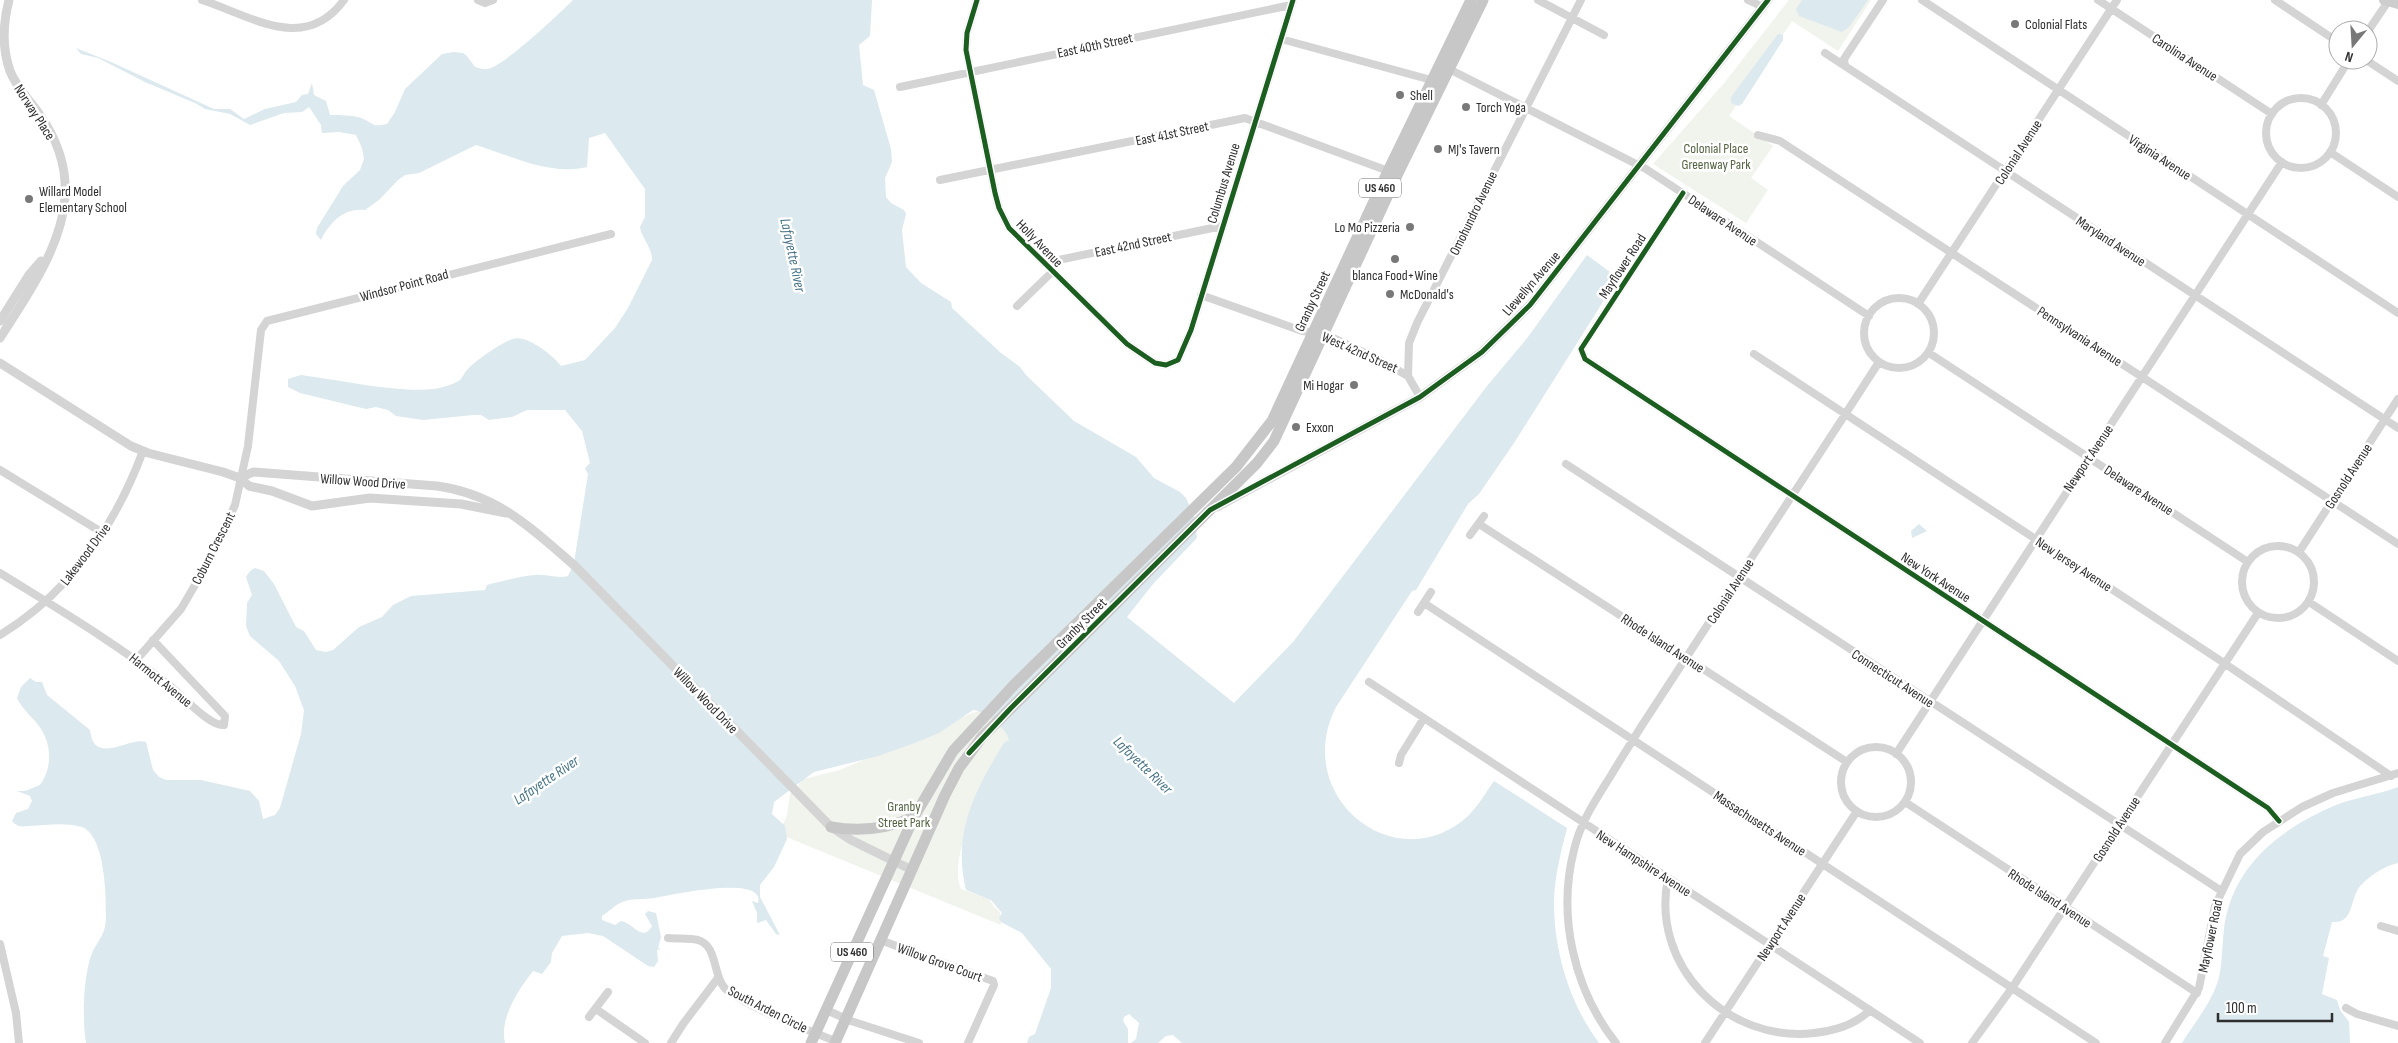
<svg xmlns="http://www.w3.org/2000/svg" width="2398" height="1043" font-family="'Sofia Sans Condensed',sans-serif">
<style>
.green{fill:#f1f3ed}
.water{fill:#dce9ee}
.lines{fill:none;stroke-linecap:round;stroke-linejoin:round}
.minor{stroke:#d4d4d4;stroke-width:8}
.tertiary{stroke:#d4d4d4;stroke-width:9}
.secondary{stroke:#cdcdcd;stroke-width:10}
.primary{stroke:#c7c7c7;stroke-width:11}
.cycleway-casing{stroke:#fff;stroke-width:8}
.cycleway{stroke:#1b5e20;stroke-width:5}
.poi-dot{fill:#787878;stroke:#fff;stroke-width:2}
.labels{text-anchor:middle;stroke-width:5;stroke-linejoin:round;paint-order:stroke}
.shield{fill:#fff;stroke:#6d6d6d;stroke-width:1}
.shield-label{font-size:12px;font-weight:bold;fill:#2f2f2f}
.poi-label{font-size:14px;fill:#2f2f2f;stroke:#fff;text-anchor:start}
.street-label{font-size:14px;fill:#2f2f2f;stroke:#fff}
.park-label{font-size:14px;fill:#556542;stroke:#fff}
.water-label{font-size:15px;font-style:italic;fill:#477486;stroke:#fff}
</style>
<rect width="100%" height="100%" fill="#fff"/>
<path class="green" d="M1789,0H1871L1838,51L1792,21L1729,116L1773,146L1751,178L1768,190L1746,223L1653,164L1725,82Z
M991,708L1014,741C995,775 945,850 961,889L989,899L994,907L1000,912L1001,925L784,836L783,824L787,815L790,794L804,779L840,770L972,713Z"/>
<path class="water" d="M573,0H872L870,36L859,45L863,85L874,90L891,149L892,162L885,178L886,197L891,203L904,210L906,214L902,230L906,267L921,283L951,302L952,308L1001,353L1020,367L1026,375L1074,421L1136,457L1154,478L1180,492L1186,498L1194,516L1197,538L1153,584L1127,617L1234,703L1293,642L1487,386L1528,337L1587,255L1618,278L1514,443L1479,494L1468,504L1416,590L1412,591L1336,707C1290,798 1398,882 1469,815C1479,805 1486,792 1494,781L1567,828C1561,852 1554,878 1554,903C1554,952 1570,1004 1599,1043H1182L1173,1035L1166,1036L1158,1043H1131L1136,1039L1139,1023L1129,1014L1124,1017L1123,1021L1128,1029V1043H1027L1029,1037L1035,1034L1051,988V969L1022,933L1001,922L999,918L1002,913L991,900L966,890C952,833 975,790 1004,743L1009,740C1007,728 984,711 973,710L939,733L912,744L878,756L814,772L774,802L772,814L785,826L787,839L774,867L760,885V897L780,935L776,934L766,920L757,923V913L752,901L758,903C766,874 672,895 659,897C648,900 636,898 625,901C615,904 610,911 602,916V920L615,925L621,921C634,923 642,943 652,926L645,914L648,911L656,913L661,937L658,948L661,949L657,950L658,961L654,967L648,966L603,936L588,933L562,936L552,953L551,962L542,974L533,971C519,989 499,1018 505,1043H86C82,1020 83,970 94,949C102,935 106,932 106,914C106,894 105,836 82,827C66,822 46,825 29,826C22,827 17,827 12,821L16,813L28,809L32,801L30,796L17,791H25L40,785C52,769 52,746 41,729C34,718 23,711 17,698L21,687L30,678L36,682H42L47,695L90,730C94,767 129,736 146,742L153,770L159,777L166,780H201L250,791L259,801L263,819L275,815L280,808L301,734L304,710L295,686L279,661L250,636L246,626L247,603L252,595L246,577L250,571L255,568L264,571L274,584L296,627L304,631L316,650L326,652L333,650L359,627L382,617L393,605L411,596L485,590L487,585L490,584C505,581 520,576 535,575C546,574 558,579 568,576L574,563L588,474L585,468L590,463L582,431L565,410H527L512,417L489,420L481,415H473L423,420L396,416L388,410L376,407L366,409L300,393L288,387V379L301,375C340,380 397,393 434,389C441,388 455,384 460,380C463,377 465,371 469,368C478,359 502,342 513,339C526,334 554,356 561,366L585,360L615,328L628,308L652,260C652,247 642,239 640,227L645,217V189L605,133L589,138L587,167C549,176 512,156 476,145L419,173L405,175L398,180L379,200L365,210C344,207 329,223 321,240L316,234L317,228L343,186L360,170L364,159L362,148L356,135L339,132L322,133L321,125L309,107L302,112L284,113L250,125L230,114L205,109L195,103L145,82L98,58L81,54L76,48L111,62L214,109H230L244,119L265,109L296,102L302,95L308,94L312,83L314,95L326,101L330,115C339,115 353,115 361,118C373,122 370,128 387,124L395,112L405,89L442,54L454,52L463,53L467,56L475,67C479,68 484,70 487,69C502,68 560,13 573,0Z
M1802,0H1868L1849,27L1842,32L1799,16L1796,9Z
M1778,34L1783,35V40L1742,104L1738,106L1731,103V97Z
M1919,524L1927,531L1912,538L1911,531Z
M2398,787V863C2384,866 2371,875 2361,885C2349,898 2355,924 2332,922L2323,956L2329,958L2322,994L2337,1000L2340,1010L2349,1022L2350,1043H2182C2195,1022 2213,1001 2219,977C2224,955 2221,931 2228,909C2243,857 2288,825 2336,805C2356,797 2378,795 2398,787Z"/>
<g class="lines">
<path class="minor" d="M202,0C251,16 305,54 344,0
M478,0L485,3L493,0
M977,0L967,33L966,50L995,193L999,208L1009,228L1127,344L1155,363L1166,365L1178,360L1191,330L1293,0
M1538,0L1604,35
M1748,0L1763,7
M1922,0L2398,313
M2098,0L2272,114
M2275,0L2338,42
M2368,31L2389,0
M1281,39L1435,81
M1825,53L2398,428
M2366,60L2398,81
M1845,66L1844,59L1883,0
M1445,67L1646,169L1869,316
M900,87L1291,5
M2266 133a35 35 0 1 1 70 0a35 35 0 1 1-70 0Z
M2321,105L2349,60
M1758,135L1780,141L2398,544
M2330,152L2398,197
M940,180L1245,118L1391,172
M1683,193L1581,349L1585,359L2268,808L2279,821
M1044,263L1222,226
M1201,295L1302,331L1325,334L1378,359L1408,376L1420,397
M1864 333a35 35 0 1 1 70 0a35 35 0 1 1-70 0Z
M1918,304L2117,0
M1017,306L1052,272
M1929,353L2248,562
M1754,354L2218,659L2391,776
M1408,376L1409,343L1417,323L1581,0
M1566,464L2220,890
M0,470L103,533
M1479,524L1847,762
M1470,535L1484,516
M2242 582a36 36 0 1 1 72 0a36 36 0 1 1-72 0Z
M2299,552L2398,399
M0,573C58,609 116,643 170,686C182,695 210,727 224,725L225,716L153,640
M2309,602L2398,661
M1424,603L2096,1043
M1418,612L1431,592
M0,635C69,593 115,526 143,451
M137,659L181,609L209,561L235,505L248,446L261,330L267,321L611,234
M1369,682L1920,1043
M1841 782a35 35 0 1 1 70 0a35 35 0 1 1-70 0Z
M1896,754L2282,162
M1399,763L1401,755L1424,718
M1905,802L2197,993
M1668,878C1650,966 1727,1043 1814,1033C1834,1031 1856,1024 1870,1010
M2381,926L2398,931
M668,938C678,939 689,938 698,940C719,946 712,980 728,991C758,1012 801,1027 835,1041
M880,940L993,981L994,985L968,1043
M0,944L16,1013L19,1043
M2346,1008L2357,1014L2398,1026
M596,1009L645,1043
M826,1010L851,1021L919,1043
M589,1017L608,992
M671,1043L683,1024L718,978
M1616,1043C1574,990 1557,916 1574,850C1580,823 1595,801 1610,777C1628,747 1647,717 1667,687C1737,579 1809,471 1879,362
M1705,1043L1857,811
M1972,1043L2012,988L2258,613
M2165,1043L2199,988L2215,906L2240,854L2263,832L2302,807L2333,793L2398,773"/>
<path class="tertiary" d="M0,321L29,275L41,261
M0,338C26,297 62,247 65,197C67,168 57,139 40,115C30,100 17,89 10,71C2,48 3,23 9,0
M0,363L131,446L148,453L223,472L240,478L249,486L272,491L312,506L370,498L461,504L506,513
M240,478L253,472L437,486C497,494 531,528 575,566L831,827L851,840L912,870
M1217,507L1420,397L1482,352L1530,305L1768,0"/>
<path class="secondary" d="M2384,0L2398,4"/>
<path class="primary" d="M831,827C860,832 887,829 914,817
M811,1043L914,817L953,751L1014,685L1236,467L1272,421L1388,171L1471,0
M835,1043L945,795L959,768L982,737L1257,463L1274,441L1400,169L1483,0"/>
<g class="cycleway-casing">
<path id="cycleway" d="M977,0L967,33L966,50L995,193L999,208L1009,228L1127,344L1155,363L1166,365L1178,360L1191,330L1293,0
M1683,193L1581,349L1585,359L2268,808L2279,821
M969,753L1011,708L1210,510L1420,397L1482,352L1530,305L1768,0"/>
</g>
<use href="#cycleway" class="cycleway"/>
</g>
<g class="poi-dot">
<circle cx="2015" cy="24" r="5"/>
<circle cx="1400" cy="95" r="5"/>
<circle cx="1466" cy="107" r="5"/>
<circle cx="1438" cy="149" r="5"/>
<circle cx="29" cy="199" r="5"/>
<circle cx="1410" cy="227" r="5"/>
<circle cx="1395" cy="259" r="5"/>
<circle cx="1390" cy="294" r="5"/>
<circle cx="1354" cy="385" r="5"/>
<circle cx="1296" cy="427" r="5"/>
</g>
<g class="labels">
<g class="shield">
<rect x="1359" y="178.5" width="42" height="19" rx="4"/>
<rect x="831" y="942.5" width="42" height="19" rx="4"/>
</g>
<g class="shield-label">
<text x="1380" y="192">US 460</text>
<text x="852" y="956">US 460</text>
</g>
<g class="poi-label">
<text x="2025" y="29">Colonial Flats</text>
<text x="1410" y="100">Shell</text>
<text x="1476" y="112">Torch Yoga</text>
<text x="1448" y="154">MJ's Tavern</text>
<text x="39" y="196">Willard Model<tspan x="39" dy="16">Elementary School</tspan></text>
<text x="1400" y="232" text-anchor="end">Lo Mo Pizzeria</text>
<text x="1395" y="280" text-anchor="middle">blanca Food+Wine</text>
<text x="1400" y="299">McDonald's</text>
<text x="1344" y="390" text-anchor="end">Mi Hogar</text>
<text x="1306" y="432">Exxon</text>
</g>
<g class="street-label">
<text transform="translate(1095 45) rotate(-12)" y="5">East 40th Street</text>
<text transform="translate(2185 57) rotate(33)" y="5">Carolina Avenue</text>
<text transform="translate(35 112) rotate(57)" y="5">Norway Place</text>
<text transform="translate(1172 133) rotate(-12)" y="5">East 41st Street</text>
<text transform="translate(2018 152) rotate(-57)" y="5">Colonial Avenue</text>
<text transform="translate(2160 157) rotate(33)" y="5">Virginia Avenue</text>
<text transform="translate(1223 183) rotate(-73)" y="5">Columbus Avenue</text>
<text transform="translate(1473 213) rotate(-64)" y="5">Omohundro Avenue</text>
<text transform="translate(1723 220) rotate(34)" y="5">Delaware Avenue</text>
<text transform="translate(2111 241) rotate(33)" y="5">Maryland Avenue</text>
<text transform="translate(1040 243) rotate(46)" y="5">Holly Avenue</text>
<text transform="translate(1133 244) rotate(-12)" y="5">East 42nd Street</text>
<text transform="translate(1622 266) rotate(-57)" y="5">Mayflower Road</text>
<text transform="translate(1531 283) rotate(-49)" y="5">Llewellyn Avenue</text>
<text transform="translate(404 285) rotate(-15)" y="5">Windsor Point Road</text>
<text transform="translate(1312 301) rotate(-65)" y="5">Granby Street</text>
<text transform="translate(2080 336) rotate(33)" y="5">Pennsylvania Avenue</text>
<text transform="translate(1360 352) rotate(24)" y="5">West 42nd Street</text>
<text transform="translate(2088 458) rotate(-56)" y="5">Newport Avenue</text>
<text transform="translate(2348 476) rotate(-57)" y="5">Gosnold Avenue</text>
<text transform="translate(363 481) rotate(4)" y="5">Willow Wood Drive</text>
<text transform="translate(2139 490) rotate(33)" y="5">Delaware Avenue</text>
<text transform="translate(213 548) rotate(-63)" y="5">Coburn Crescent</text>
<text transform="translate(85 554) rotate(-53)" y="5">Lakewood Drive</text>
<text transform="translate(2074 564) rotate(33)" y="5">New Jersey Avenue</text>
<text transform="translate(1936 577) rotate(33)" y="5">New York Avenue</text>
<text transform="translate(1730 591) rotate(-57)" y="5">Colonial Avenue</text>
<text transform="translate(1081 623) rotate(-45)" y="5">Granby Street</text>
<text transform="translate(1663 643) rotate(33)" y="5">Rhode Island Avenue</text>
<text transform="translate(1893 678) rotate(33)" y="5">Connecticut Avenue</text>
<text transform="translate(161 680) rotate(39)" y="5">Harmott Avenue</text>
<text transform="translate(706 700) rotate(46)" y="5">Willow Wood Drive</text>
<text transform="translate(1760 823) rotate(33)" y="5">Massachusetts Avenue</text>
<text transform="translate(2116 829) rotate(-57)" y="5">Gosnold Avenue</text>
<text transform="translate(1644 863) rotate(33)" y="5">New Hampshire Avenue</text>
<text transform="translate(2050 898) rotate(33)" y="5">Rhode Island Avenue</text>
<text transform="translate(1781 927) rotate(-57)" y="5">Newport Avenue</text>
<text transform="translate(2210 936) rotate(-78)" y="5">Mayflower Road</text>
<text transform="translate(940 962) rotate(20)" y="5">Willow Grove Court</text>
<text transform="translate(768 1009) rotate(27)" y="5">South Arden Circle</text>
</g>
<g class="park-label">
<text x="1716" y="153">Colonial Place<tspan x="1716" dy="16">Greenway Park</tspan></text>
<text x="904" y="811">Granby<tspan x="904" dy="16">Street Park</tspan></text>
</g>
<g class="water-label">
<text transform="translate(793 255) rotate(78)" y="5">Lafayette River</text>
<text transform="translate(1143 765) rotate(44)" y="5">Lafayette River</text>
<text transform="translate(546 780) rotate(-34)" y="5">Lafayette River</text>
</g>
</g>
<g transform="translate(2353 45) rotate(198)"><circle r="24" fill="#ffffff" stroke="#acacac"/>
<path d="M0-4L9 19L0 12L-9 19Z" fill="#787878"/>
<text y="-8" font-size="14" font-weight="bold" text-anchor="middle" fill="#2f2f2f">N</text>
</g>
<path d="M2218 1013v8h114v-8" fill="none" stroke="#2f2f2f" stroke-width="2.5"/>
<text x="2226" y="1013" font-size="15" fill="#2f2f2f" stroke="#ffffff" stroke-width="4" paint-order="stroke">100 m</text>
</svg>
